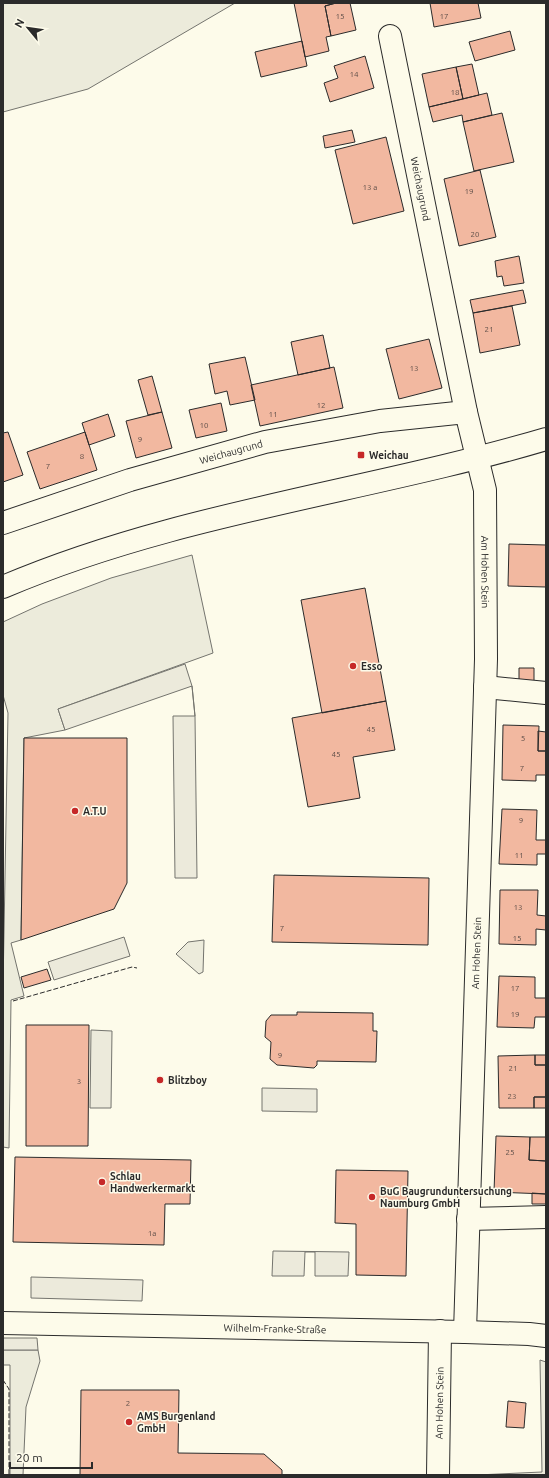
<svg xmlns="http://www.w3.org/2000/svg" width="549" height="1478" font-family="Ubuntu,sans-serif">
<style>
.green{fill:#ecebdb;stroke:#74746e}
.parking{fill:#eceadb;stroke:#74746e}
.building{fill:#f2b8a0;stroke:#2b2b2b}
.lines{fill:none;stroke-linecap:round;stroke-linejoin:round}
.minor-casing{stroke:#2b2b2b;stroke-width:24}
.major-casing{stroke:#2b2b2b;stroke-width:24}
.minor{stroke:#fdfbea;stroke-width:22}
.major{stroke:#fdfbea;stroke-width:22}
.fence{stroke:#2b2b2b;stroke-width:1;stroke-dasharray:5 2;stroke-linecap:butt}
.poi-dot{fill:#c62828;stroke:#fdfbea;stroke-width:1.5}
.labels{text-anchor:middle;stroke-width:3;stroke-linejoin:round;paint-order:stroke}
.number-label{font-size:8px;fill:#5d4e48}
.street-label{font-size:10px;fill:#2b2b2b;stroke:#fdfbea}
.poi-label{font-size:10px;font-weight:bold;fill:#2b2b2b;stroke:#fdfbea;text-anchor:start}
</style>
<rect width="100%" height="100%" fill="#fdfbea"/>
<path class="green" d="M3,3H235L88,89L3,112Z
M192,555L213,653L58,709L65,730L24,738L21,940L11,943L24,996L11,1000L9,1148L3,1147V987L8,713L3,695V622L42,604L111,578Z
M204,940L203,972L199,974L176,954L188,942Z
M3,1350H38L40,1361L26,1407L23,1475H10V1365H3Z
M540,1360L546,1362V1475H477L542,1472Z"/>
<path class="parking" d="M185,664L192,686L195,716L197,878H175L173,716H195L192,686L65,730L58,709Z
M124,937L130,956L54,980L48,962Z
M91,1030L112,1031L111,1108H90Z
M262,1088L317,1089V1112L262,1111Z
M273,1251L349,1252L348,1276H315V1252H305L304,1276H272Z
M31,1277L143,1280L142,1301L31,1298Z
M3,1338H37L38,1350H3Z"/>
<path class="building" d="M294,3H336L325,6L331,36L326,37L329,51L305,57Z
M336,3H350L356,30L331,36L325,6Z
M430,3H478L481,18L434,27Z
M510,31L515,50L475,61L469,42Z
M302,41L307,66L261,77L255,52Z
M365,56L374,88L330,102L324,83L338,78L334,66Z
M472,64L479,95L463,99L456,67Z
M456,67L463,99L429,107L422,74Z
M487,93L492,115L463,122L462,115L433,122L429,107Z
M502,113L514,162L474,171L463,122Z
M352,130L355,142L325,148L323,136Z
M386,137L404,211L353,224L335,150Z
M480,170L496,237L459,246L444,179Z
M519,256L524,283L504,286L502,276L497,277L495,261Z
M523,290L526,303L473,313L470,300Z
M512,306L520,345L480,353L473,313Z
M323,335L330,368L298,375L291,342Z
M429,339L442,388L399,399L386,349Z
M245,357L255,400L230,405L227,391L215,394L209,364Z
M334,367L343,408L260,426L251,385Z
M152,376L162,412L148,415L138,380Z
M221,403L227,431L196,438L189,410Z
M162,412L172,448L136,458L126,421Z
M108,414L115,436L89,445L82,423Z
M8,432L23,475L3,482V433Z
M85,432L97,470L40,489L27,452Z
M509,544L546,545V587L508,586Z
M365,588L386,701L322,713L301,600Z
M519,668H534V689H519Z
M386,701L395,750L353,757L360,798L308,807L292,718Z
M503,725L539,726L538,751H546V775H536V781L502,780Z
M538,731L546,732V751H538Z
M24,738H127V883L114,909L21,940Z
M502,809L537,810L536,840H546V854H537V865L499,864Z
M274,875L429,878L428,945L272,942Z
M500,890H538L537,915L546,916V930L536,929V945L499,944Z
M47,969L51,980L24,988L21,977Z
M499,976L535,977V998H546V1017H535L534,1028L497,1027Z
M297,1012L373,1013V1031H377L376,1062L317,1061V1065L314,1068L277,1065L270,1059L271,1042L265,1037L266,1021L271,1015H297Z
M26,1025H89L88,1146H26Z
M535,1055H546V1065H535Z
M535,1055V1065H546V1097H534V1108H499L498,1056Z
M534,1097H546V1108H534Z
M496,1136L530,1137L529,1160L546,1161V1194L494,1192Z
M530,1137H546V1161L529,1160Z
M15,1157L191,1160L190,1204H165L164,1245L13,1242Z
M336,1170L408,1171L406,1276L356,1275V1224L335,1223Z
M532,1193L546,1194V1204H532Z
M81,1390H179L178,1453L264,1454L282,1470V1475H80Z
M508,1401L526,1403L524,1428L506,1427Z"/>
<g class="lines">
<g class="minor-casing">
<g id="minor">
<path id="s1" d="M390,36L466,412"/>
<path id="s2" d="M3,523L130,480L265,442L380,421L466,412L485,490L486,659L465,1332"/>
<path d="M485,687L546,693"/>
<path d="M468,1219L546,1217"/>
<path id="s3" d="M3,1323L465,1332L529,1334L546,1336"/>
<path id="s4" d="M438,1475L440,1331"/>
</g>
</g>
<g class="major-casing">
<path id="major" d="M3,587C176,513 367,492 546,439"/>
</g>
<use href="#minor" class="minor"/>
<use href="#major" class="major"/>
<path class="fence" d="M13,1001L132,967L137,968
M3,1380L9,1389V1475"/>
</g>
<g class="poi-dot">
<rect x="357" y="451" width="8" height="8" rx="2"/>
<circle cx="353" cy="666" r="4"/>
<circle cx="75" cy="811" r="4"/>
<circle cx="160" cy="1080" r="4"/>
<circle cx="102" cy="1182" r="4"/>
<circle cx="372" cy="1197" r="4"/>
<circle cx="129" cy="1422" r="4"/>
</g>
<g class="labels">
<g class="number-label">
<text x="340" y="19">15</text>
<text x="444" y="19">17</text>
<text x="354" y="77">14</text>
<text x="455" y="95">18</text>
<text x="370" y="190">13 a</text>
<text x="469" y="194">19</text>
<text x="475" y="237">20</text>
<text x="489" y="332">21</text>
<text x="414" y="371">13</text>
<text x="321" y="408">12</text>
<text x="273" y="417">11</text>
<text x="204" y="428">10</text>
<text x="140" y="442">9</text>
<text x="82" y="459">8</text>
<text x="48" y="469">7</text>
<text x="371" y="732">45</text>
<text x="523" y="741">5</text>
<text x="336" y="757">45</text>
<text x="522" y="771">7</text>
<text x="521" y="823">9</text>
<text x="519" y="858">11</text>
<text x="518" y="910">13</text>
<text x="282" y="931">7</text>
<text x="517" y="941">15</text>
<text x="515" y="991">17</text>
<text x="515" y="1017">19</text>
<text x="280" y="1058">9</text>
<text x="513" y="1071">21</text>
<text x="79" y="1084">3</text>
<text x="512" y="1099">23</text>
<text x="510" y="1155">25</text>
<text x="152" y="1236">1a</text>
<text x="128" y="1406">2</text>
</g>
<g class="street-label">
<text dy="4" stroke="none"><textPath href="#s1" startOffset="156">Weichaugrund</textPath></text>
<text dy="4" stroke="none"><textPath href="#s2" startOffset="239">Weichaugrund</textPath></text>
<text dy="4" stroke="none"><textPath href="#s2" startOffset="640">Am Hohen Stein</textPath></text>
<text transform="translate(476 953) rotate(-88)" y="4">Am Hohen Stein</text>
<text dy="4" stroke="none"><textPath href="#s3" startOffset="272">Wilhelm-Franke-Straße</textPath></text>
<text dy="4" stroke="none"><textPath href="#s4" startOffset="72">Am Hohen Stein</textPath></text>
</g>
<g class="poi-label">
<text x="369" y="459">Weichau</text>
<text x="361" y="670">Esso</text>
<text x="83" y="815">A.T.U</text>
<text x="168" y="1084">Blitzboy</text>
<text x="110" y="1180">Schlau<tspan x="110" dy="12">Handwerkermarkt</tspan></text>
<text x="380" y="1195">BuG Baugrunduntersuchung<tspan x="380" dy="12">Naumburg GmbH</tspan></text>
<text x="137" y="1420">AMS Burgenland<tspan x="137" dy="12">GmbH</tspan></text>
</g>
</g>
<rect width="549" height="1478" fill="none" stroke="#2b2b2b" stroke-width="8"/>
<g transform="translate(28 28) rotate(299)" stroke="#fdfbea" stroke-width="3" paint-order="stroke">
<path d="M0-3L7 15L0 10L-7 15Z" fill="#2b2b2b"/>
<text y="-6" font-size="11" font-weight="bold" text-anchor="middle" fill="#2b2b2b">N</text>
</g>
<path d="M10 1462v6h82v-6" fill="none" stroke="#2b2b2b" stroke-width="2"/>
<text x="16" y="1462" font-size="12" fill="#2b2b2b" stroke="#fdfbea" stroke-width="3" paint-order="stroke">20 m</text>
</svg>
